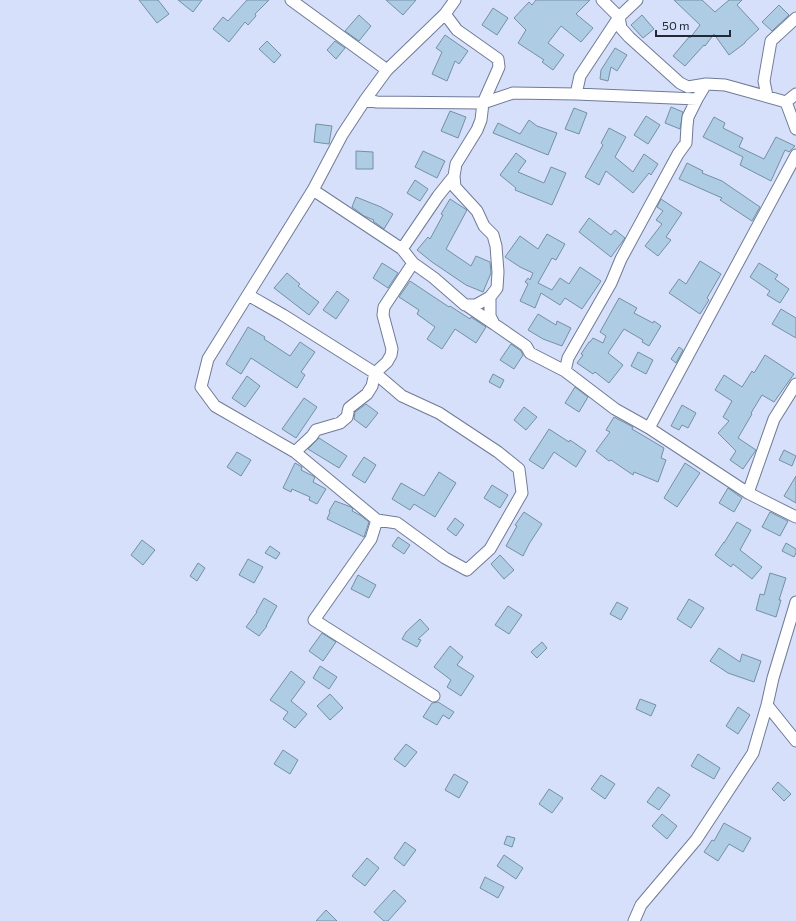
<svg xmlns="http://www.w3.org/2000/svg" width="796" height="921" font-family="Commissioner,sans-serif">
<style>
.building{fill:#aecde4;stroke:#7390a6}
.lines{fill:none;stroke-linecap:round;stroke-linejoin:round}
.minor-casing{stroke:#707b98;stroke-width:13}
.minor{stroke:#fff;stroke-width:11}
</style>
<rect width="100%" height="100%" fill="#d6e0fa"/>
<path class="building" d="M139,0H158L169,14L157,23Z
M178,0H202L193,12Z
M247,0H269L255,14L256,16L248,25L245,22L229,42L213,29L223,17L228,21Z
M386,0H416L403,15Z
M536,0H590L576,14L593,28L581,42L561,26L548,43L564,55L553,70L542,62L544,60L518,43L526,30L514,18L529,2L532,5Z
M674,0H702L715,12L729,0H742L737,5L759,29L745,42V43L729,55L714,34L705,46L704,45L685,66L673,56L689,37L690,38L700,25Z
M779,5L789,15L772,31L762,22Z
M493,8L508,18L497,35L482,25Z
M359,15L371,26L359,41L345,31Z
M642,15L654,29L643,38L631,25Z
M445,35L468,51L459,64L455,61L447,81L432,74L442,52L436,48Z
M267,41L281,55L274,63L259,49Z
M335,41L345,48L336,59L327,50Z
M615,48L627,55L617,71L611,67L608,81L600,79L601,70Z
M671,107L683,112L680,129L665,123Z
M574,108L587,113L579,134L565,129Z
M450,111L466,117L458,138L441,131Z
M646,116L660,125L648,144L634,135Z
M714,117L725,123L723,128L743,138L739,147L764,159L776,137L795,146L789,152L785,150L771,181L740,165L743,157L703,137Z
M529,120L537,126L557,133L548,155L493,133L498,123L520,134Z
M316,124L332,126L329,144L314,142Z
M609,128L626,137L615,157L633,172L644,154L658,164L651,175L649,173L633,193L606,171L599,185L585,177L603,145L601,143Z
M356,151L373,152V169H356Z
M423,151L445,161L437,178L415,167Z
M516,153L526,161L518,172L544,183L551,167L566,173L552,205L515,190L516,188L500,175Z
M687,163L703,171L702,173L722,181L760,207L752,221L720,200L722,198L679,179Z
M415,180L428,189L420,201L407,193Z
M356,197L381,207L393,214L384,229L373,221L374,220L364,216L352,207Z
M450,199L467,210L446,249L471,266L476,256L490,262L491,273L483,292L466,285L432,262L417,250L428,237L430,239L443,215L441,214Z
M661,199L682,213L666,237L671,240L658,256L645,246L662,224L656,220L663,211L657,207Z
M589,218L611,235L615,230L625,238L611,257L579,232Z
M547,234L565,244L556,260L552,258L538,283L552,290L560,278L569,284L580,267L601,281L582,309L565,298L560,305L541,293L535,308L520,301L528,284L525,282L528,278L530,280L533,273L520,267L505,257L520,236L538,249Z
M700,261L721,274L707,298L709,300L700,314L669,293L679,279L686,284Z
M382,263L398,273L388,288L373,278Z
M759,263L778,275L775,279L789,289L780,303L767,295L770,291L750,277Z
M287,273L300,284L298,286L319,302L309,315L274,288Z
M410,281L449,307L450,306L470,319L471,317L486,327L476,343L455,329L442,349L427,339L435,327L417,314L419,310L399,297Z
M337,291L349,300L336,319L323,310Z
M619,298L637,308L634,313L653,323L654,321L661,326L649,346L642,342L643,340L624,329L608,353L623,365L609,383L595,372L593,374L577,363L583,355L581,354L589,342H590L593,338L603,343L606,336L600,332Z
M781,309L796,318V338L772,324Z
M538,314L556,325L557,321L571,328L562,346L543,339L528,330Z
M248,327L265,337L264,339L290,356L300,342L315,352L301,372L305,375L297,388L251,358L241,374L226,364Z
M511,344L521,351L523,355L514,369L500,360Z
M679,347L683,350L676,363L671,359Z
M638,352L653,360L646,374L631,366Z
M765,355L794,374L774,402L762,395L751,413L752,414L738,438L756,450L743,469L730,460L736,451L718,433L729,421L723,417L732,401L715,390L724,375L742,387L752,371L754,373Z
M493,374L504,380L500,388L489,382Z
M247,376L260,386L245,407L232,398Z
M575,387L588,397L579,412L565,403Z
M304,398L317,407L296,438L282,429Z
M366,404L378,413L366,428L354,419L355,412Z
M682,405L696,413L688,428L682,425L679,430L671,426Z
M524,407L537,417L526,430L514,420Z
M614,417L633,427L632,429L664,448L661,458L666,460L658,482L634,472L633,475L611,460L609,461L596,451L610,432L606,430Z
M549,429L569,442L570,440L586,451L576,467L554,452L543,469L529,460Z
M319,438L347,456L339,468L308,449Z
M784,450L796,456L792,466L779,460Z
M237,452L251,460L241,476L227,467Z
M364,457L376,465L365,483L352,475Z
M295,463L302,467L301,470L315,477L313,482L326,489L317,504L309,500L310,497L292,489L291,492L283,488Z
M685,463L700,473L677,507L664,498Z
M439,472L456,483L435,517L414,504L410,510L392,499L401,483L424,496Z
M796,476V503L784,496Z
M492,485L508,495L500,508L484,498Z
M728,488L742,498L734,512L719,503Z
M335,501L351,507L353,509L352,511L360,515L369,522L364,537L327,519L330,512L329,511Z
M524,512L542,524L529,544L523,556L506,546L517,526L515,525Z
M770,512L788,521L780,536L762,527Z
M455,518L464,525L456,536L447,529Z
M737,522L751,530L740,550L762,567L752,579L733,564L731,567L715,555L724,542V543Z
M398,537L410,545L404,554L392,546Z
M142,540L155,550L143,565L131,555Z
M786,543L796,549V553L794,557L782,551Z
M270,546L280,553L276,559L265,553Z
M500,555L514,570L504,579L491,564Z
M248,559L263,567L254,583L239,575Z
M198,563L205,568L197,581L190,576Z
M770,573L786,578L779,600H781L776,617L756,610L760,594L764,595Z
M358,575L376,585L369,598L351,589Z
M264,598L277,606L266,626H267L259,636L246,627L257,612H256Z
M689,599L704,608L691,628L677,619Z
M617,602L628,608L621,620L610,614Z
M508,606L522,615L509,634L495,625Z
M420,619L429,629L418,639L421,640L417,647L402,639L406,632Z
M322,633L336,642L323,661L309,651Z
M542,642L547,648L537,658L531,652Z
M450,646L463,657L457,665L474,676L461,696L447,687L451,680L434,667Z
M719,648L740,662L742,654L761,661L754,682L728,673L710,661Z
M320,666L337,677L329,689L313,678Z
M291,671L305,682L291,701L307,714L295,728L283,719L288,712L270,700Z
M330,694L343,708L330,720L317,706Z
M640,699L656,705L651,716L636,709Z
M438,702L454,712L449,719L443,715L437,725L423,717L432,703Z
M738,707L750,715L738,734L726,726Z
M406,744L417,752L405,767L394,759Z
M283,750L298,760L290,774L274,764Z
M698,754L720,768L714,779L691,766Z
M454,774L468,782L459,798L445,790Z
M601,775L615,784L605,799L591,789Z
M778,782L791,794L784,801L772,789Z
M658,787L670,795L659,810L647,802Z
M549,789L563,798L552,813L539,804Z
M662,814L677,826L667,839L652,826Z
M724,823L751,838L743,852L729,844L718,861L704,852L712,840L714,841Z
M507,836L515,838L512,847L504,844Z
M405,842L416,850L404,866L394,858Z
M504,855L523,868L516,879L497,866Z
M367,858L379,868L365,886L352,876Z
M485,877L504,887L498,898L480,888Z
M394,890L406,901L388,921H384L374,912Z
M326,910L337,921H316Z"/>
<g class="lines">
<g class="minor-casing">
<path id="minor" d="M291,0L387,70
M602,0L619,17L621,28L629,37L680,83L688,87L706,84L725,85L786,102L796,129
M576,94L580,76L619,17L637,0
M767,96L764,81L771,41L796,18
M365,100L377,102L483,103L513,93L576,94L697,99
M786,102L796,94
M313,190L402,249L413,263
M402,249L438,196L454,176
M248,295L283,315L375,373L402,396L439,413L498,452L519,469L522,493L490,549L467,570L445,558L397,523L377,520
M490,297V316L494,324L526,346L530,353L565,371L615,409L649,428L748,493L796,517
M466,305L494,324
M565,371L568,358L611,283L621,259L678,154L686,143L687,126L688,117L697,99L706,84
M649,428L796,155
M295,452L312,436L316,430L340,423L347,417L349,408L367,394L372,386L375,373L387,362L391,355L392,349L383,315L384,307L413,263L434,278L465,305H476L490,297L497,288L498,272L496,246L493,235L484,226L477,211L455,187L454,176L456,164L477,130L481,120L483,103L499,67L498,59L457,30L445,14L455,0
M748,493L774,419L796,384
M434,696L314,620L371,539L377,520L295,452L215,406L201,387L208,359L313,190L342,135L365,100L387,70L445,14
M767,705L796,741
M634,921L641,905L696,840L753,753L767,705L773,678L796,602"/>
</g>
<use href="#minor" class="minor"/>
</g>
<path d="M656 30v6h74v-6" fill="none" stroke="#242835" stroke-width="2"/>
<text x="662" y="30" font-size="12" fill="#242835" stroke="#d6e0fa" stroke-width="3" paint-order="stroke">50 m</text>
</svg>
